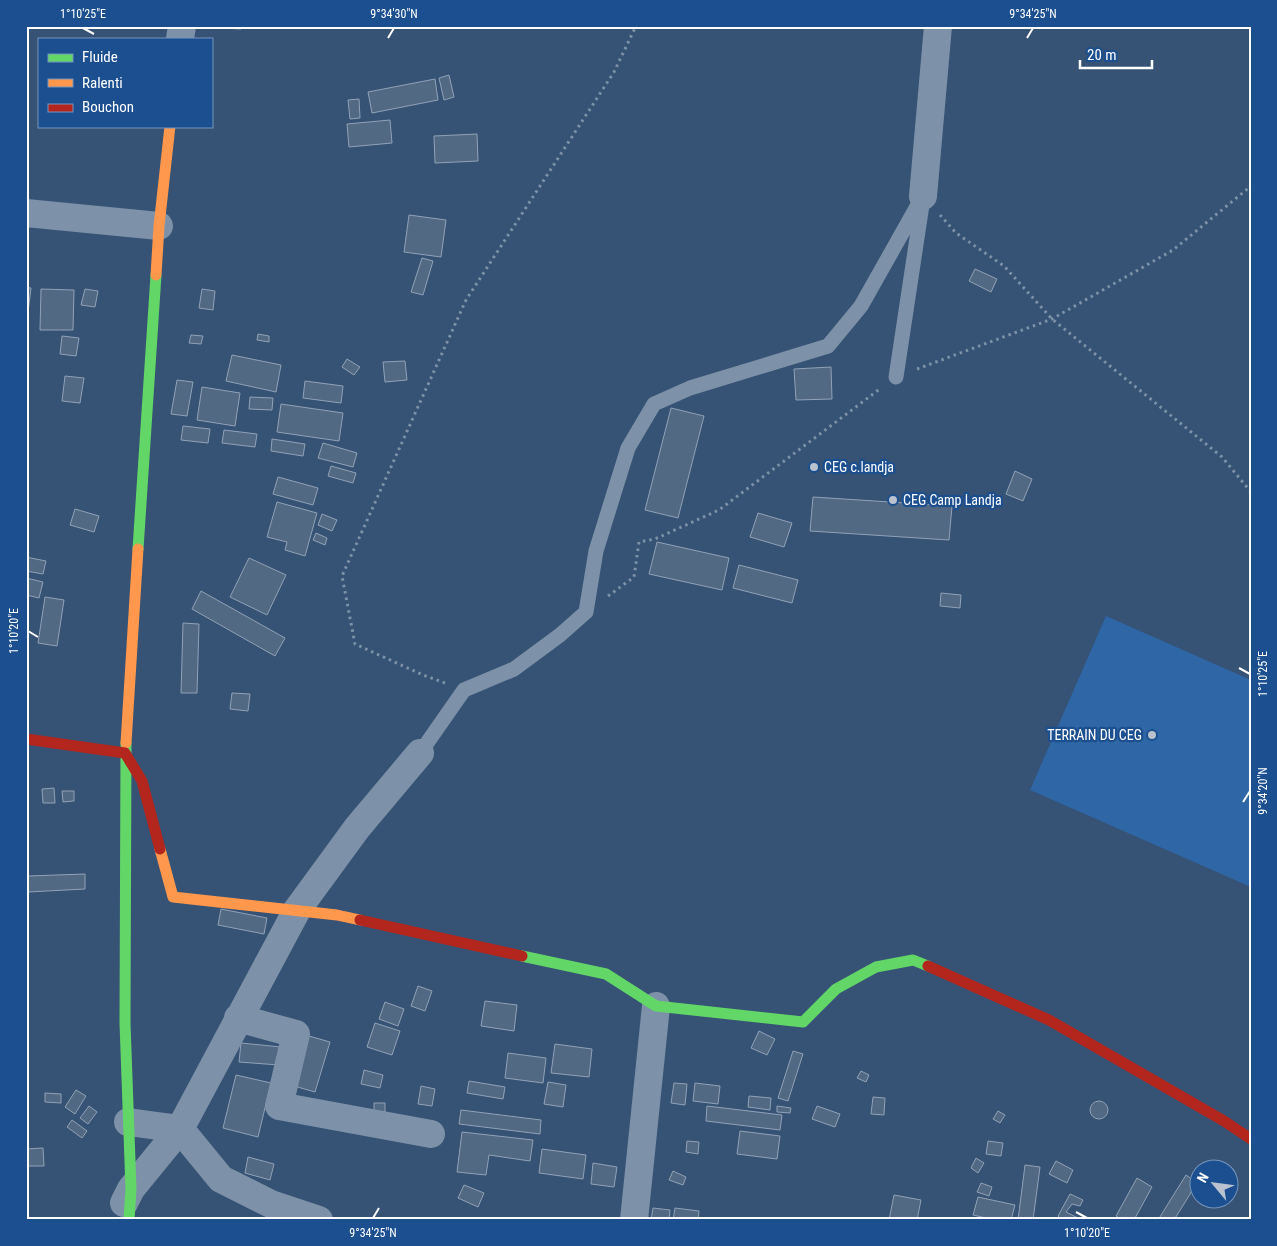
<svg xmlns="http://www.w3.org/2000/svg" width="1277" height="1246" font-family="'Roboto Condensed',sans-serif">
<style>
.green{fill:#2f66a5}
.building{fill:#526984;stroke:#92a2b6}
.lines{fill:none;stroke-linecap:round;stroke-linejoin:round}
.path{stroke:#7d92a8;stroke-width:3;stroke-dasharray:2.5 4;stroke-linecap:butt}
.lane{stroke:#7d92a8;stroke-width:15}
.street{stroke:#7d92a8;stroke-width:28}
.fast{stroke:#63d668;stroke-width:11}
.slow{stroke:#ff974d;stroke-width:11}
.jam{stroke:#b3261e;stroke-width:11}
.ticks{fill:none;stroke:#fff;stroke-width:2}
.poi-dot{fill:#b9c2ce;stroke:#1b4f8f;stroke-width:2}
.labels{text-anchor:middle;stroke-width:4.5;stroke-linejoin:round;paint-order:stroke}
.poi-label{font-size:14px;fill:#fff;stroke:#1b4f8f;text-anchor:start}
.neatline{fill:none;stroke:#fff;stroke-width:2}
.ticks-label{font-size:12px;text-anchor:middle;fill:#fff}
</style>
<rect width="100%" height="100%" fill="#365274"/>
<path class="green" d="M1106,616L1251,680V887L1030,790Z"/>
<path class="building" d="M221,26H241V29L221,28Z
M449,75L454,97L444,100L439,78Z
M435,79L438,100L372,113L368,92Z
M359,99L360,118L350,119L348,100Z
M390,120L392,143L349,147L347,124Z
M477,134L478,161L435,163L434,136Z
M409,215L446,220L441,257L404,252Z
M422,258L433,261L423,295L411,292Z
M975,269L997,279L991,292L969,281Z
M26,287L31,288L28,312H26Z
M41,289L74,290L73,330H40Z
M85,289L98,291L95,307L81,305Z
M202,289L215,291L213,310L199,308Z
M258,334L269,336V342L257,340Z
M191,335L203,336L201,344L189,343Z
M62,336L79,338L76,356L60,354Z
M232,355L281,365L276,392L226,381Z
M347,359L360,367L354,375L342,367Z
M405,361L407,380L385,382L383,362Z
M831,367L832,399L796,400L794,369Z
M65,376L84,378L80,403L62,401Z
M177,380L193,382L187,416L171,414Z
M305,381L343,386L341,403L303,398Z
M202,387L240,393L235,426L197,420Z
M250,397L273,398L272,410L249,409Z
M281,404L343,413L339,441L277,432Z
M671,408L704,416L678,518L645,510Z
M183,426L210,429L208,443L181,440Z
M224,430L257,434L255,447L222,443Z
M272,439L305,444L303,456L271,451Z
M323,443L357,453L353,467L318,458Z
M331,466L356,473L353,483L328,476Z
M1015,471L1032,479L1023,501L1006,494Z
M278,477L318,488L313,505L273,494Z
M813,497L952,506L949,540L810,531Z
M277,502L317,513L305,556L285,550L287,542L267,537Z
M75,509L99,516L94,532L70,525Z
M758,513L792,523L784,547L750,537Z
M322,514L337,520L332,531L318,525Z
M316,533L327,538L325,545L313,540Z
M657,542L729,558L722,590L649,574Z
M26,557L46,561L43,574L26,571Z
M249,558L286,575L267,615L230,597Z
M739,565L798,580L792,603L733,588Z
M26,578L43,582L39,598L26,595Z
M201,591L285,638L275,656L192,609Z
M941,593L961,595L960,608L940,606Z
M45,597L64,600L57,646L38,643Z
M183,623L199,624L197,693H181Z
M232,693L250,694L248,711L230,709Z
M54,788L55,803H43L42,789Z
M62,791H74V801L63,802Z
M85,874V889L28,892V876Z
M221,909L267,918L264,934L218,925Z
M418,986L432,991L425,1011L411,1006Z
M485,1001L517,1005L514,1031L481,1026Z
M385,1002L404,1009L398,1026L379,1019Z
M375,1023L400,1031L392,1055L367,1047Z
M759,1031L775,1039L767,1055L751,1048Z
M309,1036L330,1042L315,1092L294,1086Z
M241,1043L281,1047L279,1065L239,1062Z
M555,1044L592,1049L589,1077L551,1073Z
M793,1051L803,1054L788,1101L778,1098Z
M508,1053L546,1058L543,1083L505,1078Z
M364,1070L383,1075L380,1088L361,1084Z
M861,1071L869,1075L866,1082L857,1078Z
M236,1075L271,1083L258,1137L223,1128Z
M469,1081L505,1087L503,1099L467,1093Z
M548,1082L566,1085L563,1107L544,1104Z
M674,1083L687,1084L685,1105L671,1103Z
M695,1083L720,1086L718,1104L693,1101Z
M421,1086L435,1089L432,1106L418,1104Z
M76,1090L86,1096L75,1114L65,1107Z
M45,1093L61,1094V1103L45,1102Z
M749,1096L771,1098L770,1110L748,1107Z
M873,1097L885,1098L884,1115L871,1114Z
M1090 1110a9 9 0 1 1 18 0a9 9 0 1 1-18 0Z
M374,1103H385V1112H374Z
M89,1106L97,1112L88,1124L80,1118Z
M707,1106L782,1115L780,1130L706,1121Z
M777,1106L791,1108L790,1113L777,1112Z
M817,1106L840,1114L835,1127L812,1119Z
M461,1110L541,1120L540,1134L459,1124Z
M998,1111L1005,1115L1000,1123L993,1119Z
M72,1120L87,1131L82,1138L67,1127Z
M740,1131L780,1136L777,1159L737,1154Z
M462,1132L533,1140L530,1161L489,1155L486,1175L457,1172Z
M687,1141L699,1142L698,1154L686,1152Z
M988,1141L1003,1143L1001,1156L986,1154Z
M43,1148L44,1166H26V1149Z
M542,1149L586,1155L583,1179L539,1173Z
M248,1157L274,1164L270,1180L245,1173Z
M976,1158L984,1163L978,1173L971,1168Z
M1056,1161L1073,1170L1067,1183L1049,1174Z
M593,1163L617,1167L614,1187L591,1184Z
M1025,1165L1040,1167L1033,1220H1018Z
M673,1171L686,1177L683,1185L669,1180Z
M1186,1175L1197,1183L1174,1220H1158Z
M1137,1178L1152,1187L1134,1220H1122L1116,1216Z
M981,1183L992,1187L989,1196L977,1192Z
M464,1185L484,1193L478,1207L458,1198Z
M1070,1194L1083,1200L1080,1206L1072,1204L1066,1212L1078,1218L1077,1220H1062L1058,1216Z
M894,1195L921,1200L917,1220H889Z
M978,1197L1015,1205L1011,1220H995L973,1215Z
M653,1208L670,1210L669,1220H651Z
M675,1208L699,1211L698,1220H673Z"/>
<g class="lines">
<path class="path" d="M940,215L956,233L1004,266L1052,319L1222,457L1251,492
M917,369L1052,319L1173,250L1251,186
M608,596L634,577L639,542L655,539L719,510L881,388
M445,683L423,675L355,644L342,576L466,300L614,72L636,26"/>
<path class="lane" d="M896,377L922,205
M420,753L464,690L514,669L560,635L586,612L596,551L628,448L654,404L690,388L828,346L861,306L923,196"/>
<path class="street" d="M180,39L182,26
M923,196L938,26
M26,213L159,226
M238,1018L296,1034L279,1106L431,1134
M128,1122L180,1129L221,1179L271,1204L319,1220
M124,1203L131,1189L180,1129L297,910L357,828L420,753
M634,1220L656,1006"/>
<path class="fast" d="M138,549L156,275
M126,743L125,1023L131,1189L129,1220
M522,956L606,974L656,1006L803,1022L836,989L876,967L913,960L928,966"/>
<path class="slow" d="M156,275L159,226L170,126
M126,743L138,549
M160,849L173,897L337,915L360,920"/>
<path class="jam" d="M26,739L125,753L142,781L160,849
M360,920L522,956
M928,966L1049,1020L1224,1121L1251,1139"/>
</g>
<path class="ticks" d="M83,28L94,34M388,38L394,28M1027,38L1033,28M28,631L38,637M1239,668L1250,674M1243,802L1250,791M1076,1212L1087,1218M373,1218L379,1208"/>
<g class="poi-dot">
<circle cx="814" cy="467" r="5"/>
<circle cx="893" cy="500" r="5"/>
<circle cx="1152" cy="735" r="5"/>
</g>
<g class="labels">
<g class="poi-label">
<text x="824" y="472">CEG c.landja</text>
<text x="903" y="505">CEG Camp Landja</text>
<text x="1142" y="740" text-anchor="end">TERRAIN DU CEG</text>
</g>
</g>
<rect width="1277" height="1246" fill="none" stroke="#1b4f8f" stroke-width="55"/>
<rect x="38" y="38" width="175" height="90" fill="#1b4f8f" stroke="#7695bc"/>
<rect x="48" y="54" width="25" height="8" fill="#63d668" stroke="#7695bc"/>
<text x="82" y="62" font-size="15" fill="#ffffff">Fluide</text>
<rect x="48" y="79" width="25" height="8" fill="#ff974d" stroke="#7695bc"/>
<text x="82" y="88" font-size="15" fill="#ffffff">Ralenti</text>
<rect x="48" y="104" width="25" height="8" fill="#b3261e" stroke="#7695bc"/>
<text x="82" y="112" font-size="15" fill="#ffffff">Bouchon</text>
<g transform="translate(1214 1184) rotate(299)"><circle r="24" fill="#1b4f8f" stroke="#7695bc"/>
<path d="M0-4L9 19L0 12L-9 19Z" fill="#b9c2ce"/>
<text y="-8" font-size="14" font-weight="bold" text-anchor="middle" fill="#ffffff">N</text>
</g>
<path d="M1080 60v8h72v-8" fill="none" stroke="#ffffff" stroke-width="2.5"/>
<text x="1087" y="60" font-size="15" fill="#ffffff" stroke="#1b4f8f" stroke-width="4" paint-order="stroke">20 m</text>
<rect x="28" y="28" width="1222" height="1190" class="neatline"/>
<g class="ticks-label">
<text x="83" y="18">1°10'25"E</text>
<text x="394" y="18">9°34'30"N</text>
<text x="1033" y="18">9°34'25"N</text>
<text transform="translate(14 631) rotate(-90)" y="4">1°10'20"E</text>
<text transform="translate(1263 674) rotate(-90)" y="4">1°10'25"E</text>
<text transform="translate(1263 791) rotate(-90)" y="4">9°34'20"N</text>
<text x="373" y="1237">9°34'25"N</text>
<text x="1087" y="1237">1°10'20"E</text>
</g>
</svg>
